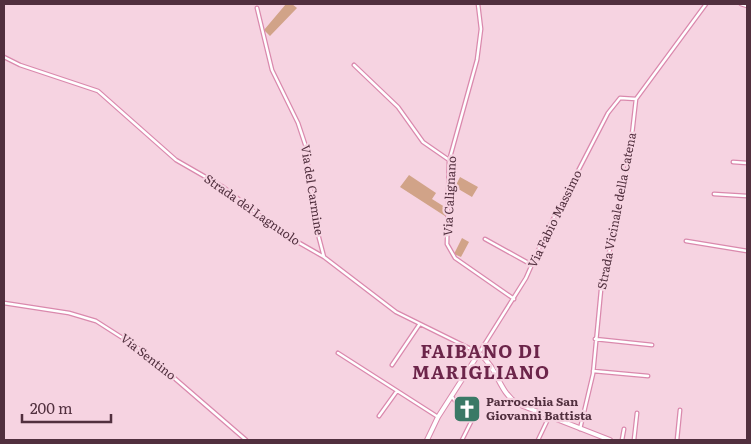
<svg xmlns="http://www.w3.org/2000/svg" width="751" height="444" font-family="Literata,serif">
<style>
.green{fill:#d1a388}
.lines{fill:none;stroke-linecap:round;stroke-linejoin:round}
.street-casing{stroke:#da89ad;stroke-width:5}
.secondary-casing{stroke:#da89ad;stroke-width:6}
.street{stroke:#fff;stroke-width:2.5}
.secondary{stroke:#fff;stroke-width:4}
.labels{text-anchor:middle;stroke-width:4.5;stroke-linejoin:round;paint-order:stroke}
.street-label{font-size:12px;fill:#512f3e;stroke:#f6d3e1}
.poi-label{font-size:12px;font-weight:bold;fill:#512f3e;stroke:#f6d3e1;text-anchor:start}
.district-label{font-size:18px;font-weight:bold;letter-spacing:1px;fill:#6c254a;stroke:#f6d3e1}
</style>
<rect width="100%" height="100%" fill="#f6d3e1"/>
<path class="green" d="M286,4H292L297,8L270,36L264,30Z
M409,175L436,193L432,199L448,209V218L400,187Z
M460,177L478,187L472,197L455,187Z
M462,238L469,242L461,257L454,254Z"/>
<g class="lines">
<g class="street-casing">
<path id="street" d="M478,4L481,29L477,60L449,161L447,244L455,258L514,299
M741,4L747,6
M257,8L272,70L298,123L306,147L313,215L324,257
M4,57L20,65L98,91L176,160L223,187L282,233L324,257L396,312L479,353L526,278L545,235L608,113L620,98L636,99
M354,65L398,107L423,142L449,160
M636,99L706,4
M733,162L747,163
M714,194L747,196
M485,239L532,265
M686,241L747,251
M4,303L69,313L96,321L143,351L246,440
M595,339L652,345
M338,353L438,417
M392,365L419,325
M593,371L648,376
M452,397L472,420L462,440
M379,416L397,391
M580,429L593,374L601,290L629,161L636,99
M538,440L549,417
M622,440L624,429
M634,440L637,413
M677,440L680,410"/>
</g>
<g class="secondary-casing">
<path id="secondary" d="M427,440L438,417L479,353C500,371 497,390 518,404L610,440"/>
</g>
<use href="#street" class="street"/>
<use href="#secondary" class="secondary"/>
</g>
<defs>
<g id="church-square" transform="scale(1.4375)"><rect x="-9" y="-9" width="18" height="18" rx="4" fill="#3a7966" stroke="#f6d3e1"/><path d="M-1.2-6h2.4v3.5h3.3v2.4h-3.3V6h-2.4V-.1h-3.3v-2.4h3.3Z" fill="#fff"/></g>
</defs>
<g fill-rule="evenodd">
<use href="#church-square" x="467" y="409"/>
</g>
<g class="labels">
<g class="street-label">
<text transform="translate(312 190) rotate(81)" y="4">Via del Carmine</text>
<text transform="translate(450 196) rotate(-87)" y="4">Via Calignano</text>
<text transform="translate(252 210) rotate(35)" y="4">Strada del Lagnuolo</text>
<text transform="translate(617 211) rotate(-79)" y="4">Strada Vicinale della Catena</text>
<text transform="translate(555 219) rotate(-64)" y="4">Via Fabio Massimo</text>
<text transform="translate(148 357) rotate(38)" y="4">Via Sentino</text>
</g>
<g class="poi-label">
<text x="486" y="406">Parrocchia San<tspan x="486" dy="14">Giovanni Battista</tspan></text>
</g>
<g class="district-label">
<text x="481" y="358">FAIBANO DI<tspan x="481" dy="21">MARIGLIANO</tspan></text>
</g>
</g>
<rect width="751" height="444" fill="none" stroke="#512f3e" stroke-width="10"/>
<path d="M22 414v8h89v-8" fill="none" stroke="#512f3e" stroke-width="2.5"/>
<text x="30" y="414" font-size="15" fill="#512f3e" stroke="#f6d3e1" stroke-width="4" paint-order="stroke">200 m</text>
</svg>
